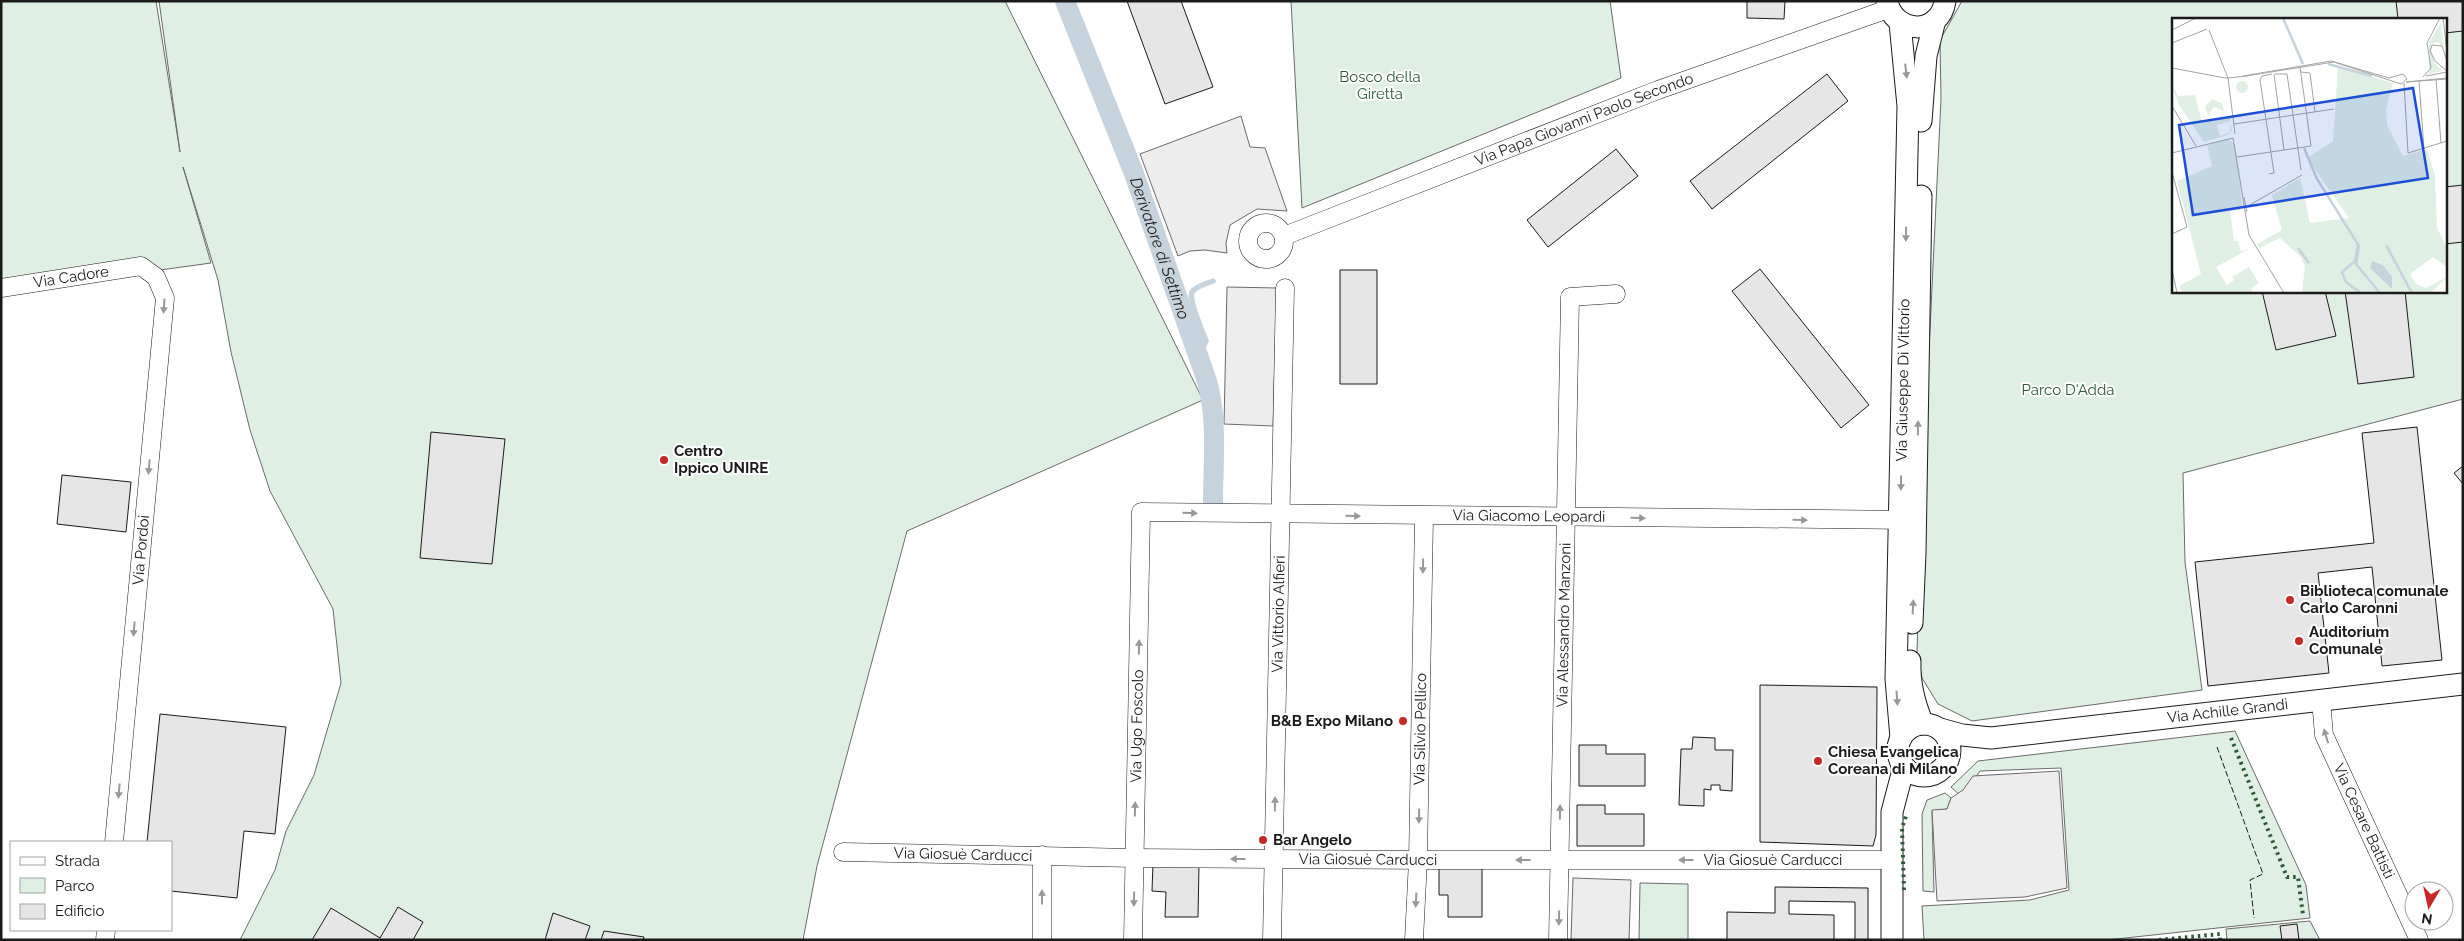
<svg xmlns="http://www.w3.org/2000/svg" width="2464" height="941" font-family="Raleway,sans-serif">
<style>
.green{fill:#e0efe3;stroke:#6a6a6a;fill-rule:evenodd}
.parking{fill:#ededed;stroke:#6a6a6a}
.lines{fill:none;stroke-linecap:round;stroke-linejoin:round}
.stream{stroke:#c6d2dc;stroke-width:5.5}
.canal{stroke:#c6d2dc;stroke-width:20}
.building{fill:#e6e6e6;stroke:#1a1a1a}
.minor-casing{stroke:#1a1a1a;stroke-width:19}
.tertiary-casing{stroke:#1a1a1a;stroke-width:23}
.minor{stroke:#fff;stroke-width:18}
.tertiary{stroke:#fff;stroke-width:21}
.hedge{stroke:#2b5a34;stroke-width:4;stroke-dasharray:2.5 4;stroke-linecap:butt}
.fence{stroke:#1a1a1a;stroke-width:1;stroke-dasharray:6 2.5;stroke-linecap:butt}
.oneway{fill:#989898}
.poi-dot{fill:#c62828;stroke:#fff;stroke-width:2}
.labels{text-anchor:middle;stroke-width:4;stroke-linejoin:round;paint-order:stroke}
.park-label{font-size:15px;fill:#2b5a34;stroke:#fff}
.street-label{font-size:15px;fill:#1a1a1a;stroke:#fff}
.poi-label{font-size:15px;font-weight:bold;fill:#1a1a1a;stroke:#fff;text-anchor:start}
.water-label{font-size:16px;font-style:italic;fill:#1a1a1a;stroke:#fff}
.inset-river{fill:none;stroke:#c6d2dc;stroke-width:2.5}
.inset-road{fill:none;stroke:#a3a3a3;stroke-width:1}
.view{fill:#1d4ed8;fill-opacity:0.15;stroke:#1d4ed8;stroke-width:2.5}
.inset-edge{fill:none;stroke:#1a1a1a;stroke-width:2.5}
</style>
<rect width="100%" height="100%" fill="#fff"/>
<path class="green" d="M1,1H156L180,152L159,1H1005L1203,400L907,531L817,866L803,940H240L275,870L286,831L314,775L341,683L333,609L270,491L250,430L231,352L218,280L183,167L211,263L1,292Z
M1291,1H1610L1621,78L1302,208Z
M1962,1H2463V399L2183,473L2185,562L2202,690L1972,721L1938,704L1922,678L1917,652L1922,497L1941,99L1940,40ZM2173,19H2445V291H2173Z
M2235,731L2306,885L2310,918L2107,940H1924L1922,906L2030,900L2069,890L2061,768L1980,771L1962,797L1951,787L1978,761Z
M1945,793L1951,798L1947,809L1932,811L1934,892L1923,891L1922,814L1927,800Z
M1640,883L1688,884V940H1639Z
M2310,921L2320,940H2227L2226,929Z"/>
<path class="parking" d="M1241,116L1250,147L1265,148L1287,211L1257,209L1230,225L1226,243L1227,253L1205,250L1190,251L1178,256L1140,154Z
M1227,287L1277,288L1273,426L1224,424Z
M2059,771L2067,888L2025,897L1937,901L1932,810L1947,809L1951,798L1963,790L1973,776Z
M1573,878L1631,880L1629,940H1571Z"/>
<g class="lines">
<path class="stream" d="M1197,349L1204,345L1206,341C1203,332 1188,300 1192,292C1195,287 1207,283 1213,281"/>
<path class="canal" id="s1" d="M1065,1L1133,171L1207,381C1218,421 1213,463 1213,504"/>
</g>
<path class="building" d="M1127,1H1181L1213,87L1165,104Z
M1747,1H1785L1784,19L1747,18Z
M2396,1H2463V31L2445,33V19H2398Z
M1827,74L1848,101L1712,209L1690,181Z
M1616,149L1638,176L1548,247L1527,220Z
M2463,185V242L2445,244V187Z
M1760,269L1869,405L1841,428L1732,291Z
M1340,270H1377V384H1340Z
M2262,291H2325L2336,336L2276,350Z
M2345,291H2405L2414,377L2358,384Z
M2417,427L2442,660L2382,666L2372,567L2318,573L2329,673L2208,686L2195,562L2374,543L2362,433Z
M431,432L505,439L492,564L420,558Z
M2463,466V484L2454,473Z
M62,475L131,482L126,532L57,524Z
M1760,685L1877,687L1876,835L1873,846L1760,842Z
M160,714L286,727L275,834L244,831L237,898L171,891V842H147Z
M1693,737L1715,738V750H1733L1732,791L1720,790V785H1711V790L1704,789V806L1679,805L1681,749H1692Z
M1579,745H1606V754H1645V786H1579Z
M1577,805H1605V814H1644V846H1577Z
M1153,863L1199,864L1198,917H1165L1166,892L1152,891Z
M1439,867H1482V917H1448V895H1439Z
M1775,887L1868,888V940H1855V902L1789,901V914L1834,915V940H1727V912L1775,913Z
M398,907L423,922L413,940H312L331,908L380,938Z
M553,913L590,926L585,940H545Z
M2297,924L2299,940H2282L2280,926Z
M604,931L644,937L643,940H601Z"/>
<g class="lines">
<g class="minor-casing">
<g id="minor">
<circle cx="1266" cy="241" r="18"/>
<path id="s2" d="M1284,236L1658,90L1888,9"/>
<path id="s3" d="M1,288L141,266L156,277L165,298L114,842"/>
<path id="s4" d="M2321,700L2324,735L2419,940"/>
<path id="s5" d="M843,852L1134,858L1431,860H1892"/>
<path d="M105,940L106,930"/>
<path d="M1042,940V855"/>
<path id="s6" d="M1133,940L1141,512L1911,520"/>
<path id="s7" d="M1272,940L1285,288"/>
<path id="s8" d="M1414,940L1418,860L1424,517"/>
<path id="s9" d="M1558,940L1570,297L1616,294"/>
</g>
</g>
<g class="tertiary-casing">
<g id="tertiary">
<path d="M1887,1C1894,35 1940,36 1945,1"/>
<path d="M1900,23L1908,106L1896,679L1901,738"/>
<path d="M1921,121L1926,56L1935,20"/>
<path d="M1912,623L1915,553L1921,196"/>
<path d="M1910,661C1909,684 1914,703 1923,724"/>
<circle cx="1924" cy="750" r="26"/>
<path id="s10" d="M1940,729L1962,735L1991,738L2463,684"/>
<path d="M1892,940V812L1902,774V764"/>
</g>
</g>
<use href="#minor" class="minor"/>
<use href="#tertiary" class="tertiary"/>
<path class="hedge" d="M2231,738L2287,877H2298L2303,915
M1904,890L1902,828L1906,816
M2159,940L2220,934V940"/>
<path class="fence" d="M2217,747L2263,874L2250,880L2254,918"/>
</g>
<defs><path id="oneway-solid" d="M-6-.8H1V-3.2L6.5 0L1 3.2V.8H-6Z" transform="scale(1.25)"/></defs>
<g class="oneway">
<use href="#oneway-solid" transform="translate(1906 71) rotate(83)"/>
<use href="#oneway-solid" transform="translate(1906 234) rotate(91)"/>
<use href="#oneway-solid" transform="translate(164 306) rotate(94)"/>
<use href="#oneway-solid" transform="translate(1918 428) rotate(-89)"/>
<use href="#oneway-solid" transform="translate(149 467) rotate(95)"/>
<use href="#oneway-solid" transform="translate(1901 483) rotate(91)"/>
<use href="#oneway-solid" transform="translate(1190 513) rotate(1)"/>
<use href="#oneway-solid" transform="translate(1353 516) rotate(1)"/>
<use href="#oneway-solid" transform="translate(1638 518) rotate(1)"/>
<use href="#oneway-solid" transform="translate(1800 520) rotate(1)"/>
<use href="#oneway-solid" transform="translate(1423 566) rotate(91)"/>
<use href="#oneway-solid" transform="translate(1913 607) rotate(-87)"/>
<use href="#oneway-solid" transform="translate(134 629) rotate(95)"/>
<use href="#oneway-solid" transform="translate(1139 647) rotate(-89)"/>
<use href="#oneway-solid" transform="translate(1897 698) rotate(86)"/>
<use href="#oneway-solid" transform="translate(2326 736) rotate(-107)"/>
<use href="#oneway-solid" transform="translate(119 791) rotate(95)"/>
<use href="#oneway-solid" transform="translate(1275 804) rotate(-89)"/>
<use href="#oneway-solid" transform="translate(1135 809) rotate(-89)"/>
<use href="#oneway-solid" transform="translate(1560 812) rotate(-89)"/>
<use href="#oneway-solid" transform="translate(1419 816) rotate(91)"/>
<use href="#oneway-solid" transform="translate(1238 859) rotate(-180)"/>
<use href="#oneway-solid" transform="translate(1523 860) rotate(180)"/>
<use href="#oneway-solid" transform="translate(1686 860) rotate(180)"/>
<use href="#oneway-solid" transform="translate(1042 897) rotate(-90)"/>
<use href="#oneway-solid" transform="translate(1134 899) rotate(91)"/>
<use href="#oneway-solid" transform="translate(1416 900) rotate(93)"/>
<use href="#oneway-solid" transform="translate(1559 918) rotate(91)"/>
</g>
<g class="poi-dot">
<circle cx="664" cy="460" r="5"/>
<circle cx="2290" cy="600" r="5"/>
<circle cx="2299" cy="641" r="5"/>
<circle cx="1403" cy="721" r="5"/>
<circle cx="1818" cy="761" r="5"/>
<circle cx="1263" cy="840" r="5"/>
</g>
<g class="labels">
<g class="park-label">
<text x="1380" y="82">Bosco della<tspan x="1380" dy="17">Giretta</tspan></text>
<text x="2068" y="395">Parco D'Adda</text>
</g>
<g class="street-label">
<text dy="5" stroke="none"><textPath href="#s2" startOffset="322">Via Papa Giovanni Paolo Secondo</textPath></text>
<text dy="5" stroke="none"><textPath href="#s3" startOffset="71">Via Cadore</textPath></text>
<text transform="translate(1903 380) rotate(-89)" y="5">Via Giuseppe Di Vittorio</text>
<text dy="5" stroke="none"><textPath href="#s6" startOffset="816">Via Giacomo Leopardi</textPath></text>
<text transform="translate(141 550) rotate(-85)" y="5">Via Pordoi</text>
<text dy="5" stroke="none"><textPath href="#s7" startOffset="326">Via Vittorio Alfieri</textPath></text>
<text dy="5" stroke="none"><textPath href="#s9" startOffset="315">Via Alessandro Manzoni</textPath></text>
<text dy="5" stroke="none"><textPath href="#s10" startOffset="290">Via Achille Grandi</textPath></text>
<text dy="5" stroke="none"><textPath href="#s6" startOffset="214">Via Ugo Foscolo</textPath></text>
<text dy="5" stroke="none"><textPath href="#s8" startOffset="211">Via Silvio Pellico</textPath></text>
<text dy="5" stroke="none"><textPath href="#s4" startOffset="130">Via Cesare Battisti</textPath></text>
<text dy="5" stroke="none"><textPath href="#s5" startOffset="120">Via Giosuè Carducci</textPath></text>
<text dy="5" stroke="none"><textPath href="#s5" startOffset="525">Via Giosuè Carducci</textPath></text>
<text dy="5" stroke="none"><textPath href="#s5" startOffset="930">Via Giosuè Carducci</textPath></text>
</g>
<g class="poi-label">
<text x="674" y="456">Centro<tspan x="674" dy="17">Ippico UNIRE</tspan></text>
<text x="2300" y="596">Biblioteca comunale<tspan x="2300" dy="17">Carlo Caronni</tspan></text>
<text x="2309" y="637">Auditorium<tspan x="2309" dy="17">Comunale</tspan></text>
<text x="1393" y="726" text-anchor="end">B&amp;B Expo Milano</text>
<text x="1828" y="757">Chiesa Evangelica<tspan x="1828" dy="17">Coreana di Milano</tspan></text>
<text x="1273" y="845">Bar Angelo</text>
</g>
<g class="water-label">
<text dy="6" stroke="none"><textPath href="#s1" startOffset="265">Derivatore di Settimo</textPath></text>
</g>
</g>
<g transform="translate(2172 18)">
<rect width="275" height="275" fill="#fff"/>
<path d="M269,5L272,30L266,24L259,26L262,44L270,53L257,56V24ZM166,49L221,65L214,91L215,107L231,138L255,131L263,157L265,210L275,230V249L261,239L238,256L244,266L254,270L275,259L259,275H130L133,248L129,239L108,220L87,230L85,226L110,212L100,177L128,160L138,205L177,200L135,140L161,123ZM64 69a6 6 0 1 1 12 0a6 6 0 1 1-12 0ZM0,67L6,78L23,77L30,105L58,98L59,103L45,107L48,118L58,114V104L60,113L56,117L32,124L7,87ZM40,81L50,85L52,93L42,89L36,97L33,89ZM57,121L63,127L70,185L68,192L58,193L62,223H66L69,234L79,230L44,249L55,267L62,262L60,259L77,249L87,265L79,270L81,275H11L7,268L29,256L5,163L40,148L35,127Z" fill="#e0efe3"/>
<path d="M200,243L211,247L220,259V271L198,250Z" fill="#c6d2dc"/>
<path class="inset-river" d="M111,0L131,46M156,46L200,58M132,130L145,161L187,228L184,246L208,275M186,227L183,243L170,254L174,264L189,275M214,227L240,275M126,230L137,245"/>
<path class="inset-road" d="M271,0L275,34M0,12L24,0M37,12L56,60L63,116M0,25L35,11M0,50L53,60H56L75,58L80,57L162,44L229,66L235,61L231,56L217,60L159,43L71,58M275,53L263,43L258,33L260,27L270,28L275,43M129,54L138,55L143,94M102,56L112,132M103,56H115L129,152M254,58L275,54M251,59L259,50L255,25L268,0M264,61L269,125M247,63L252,131M234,64L275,61M234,64L275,60M232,65L236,135L275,123M0,88L24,128M62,106L162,91M61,120L77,217L112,275M0,135L61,120M65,139L139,128L128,49M0,154L15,209L0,216M97,156L102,155L88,62L90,58L100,56M72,179L75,194M76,188L130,157M0,251L5,275"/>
<path class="view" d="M241,70L256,160L21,197L7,107Z"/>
<rect width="275" height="275" class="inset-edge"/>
</g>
<rect width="2464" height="941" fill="none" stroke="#1a1a1a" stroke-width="5"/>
<rect x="10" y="841" width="162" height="90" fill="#ffffff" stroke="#a3a3a3"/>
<rect x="20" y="857" width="25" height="8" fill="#ffffff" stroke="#a3a3a3"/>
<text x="55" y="866" font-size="15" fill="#1a1a1a">Strada</text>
<rect x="20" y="878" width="25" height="15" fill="#e0efe3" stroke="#a3a3a3"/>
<text x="55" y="891" font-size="15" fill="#1a1a1a">Parco</text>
<rect x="20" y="904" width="25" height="15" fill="#e6e6e6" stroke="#a3a3a3"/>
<text x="55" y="916" font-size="15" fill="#1a1a1a">Edificio</text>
<g transform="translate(2429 906) rotate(189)"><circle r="24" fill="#ffffff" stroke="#a3a3a3"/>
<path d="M0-4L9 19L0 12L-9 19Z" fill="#c62828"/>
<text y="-8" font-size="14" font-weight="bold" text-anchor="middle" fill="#1a1a1a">N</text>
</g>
</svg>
